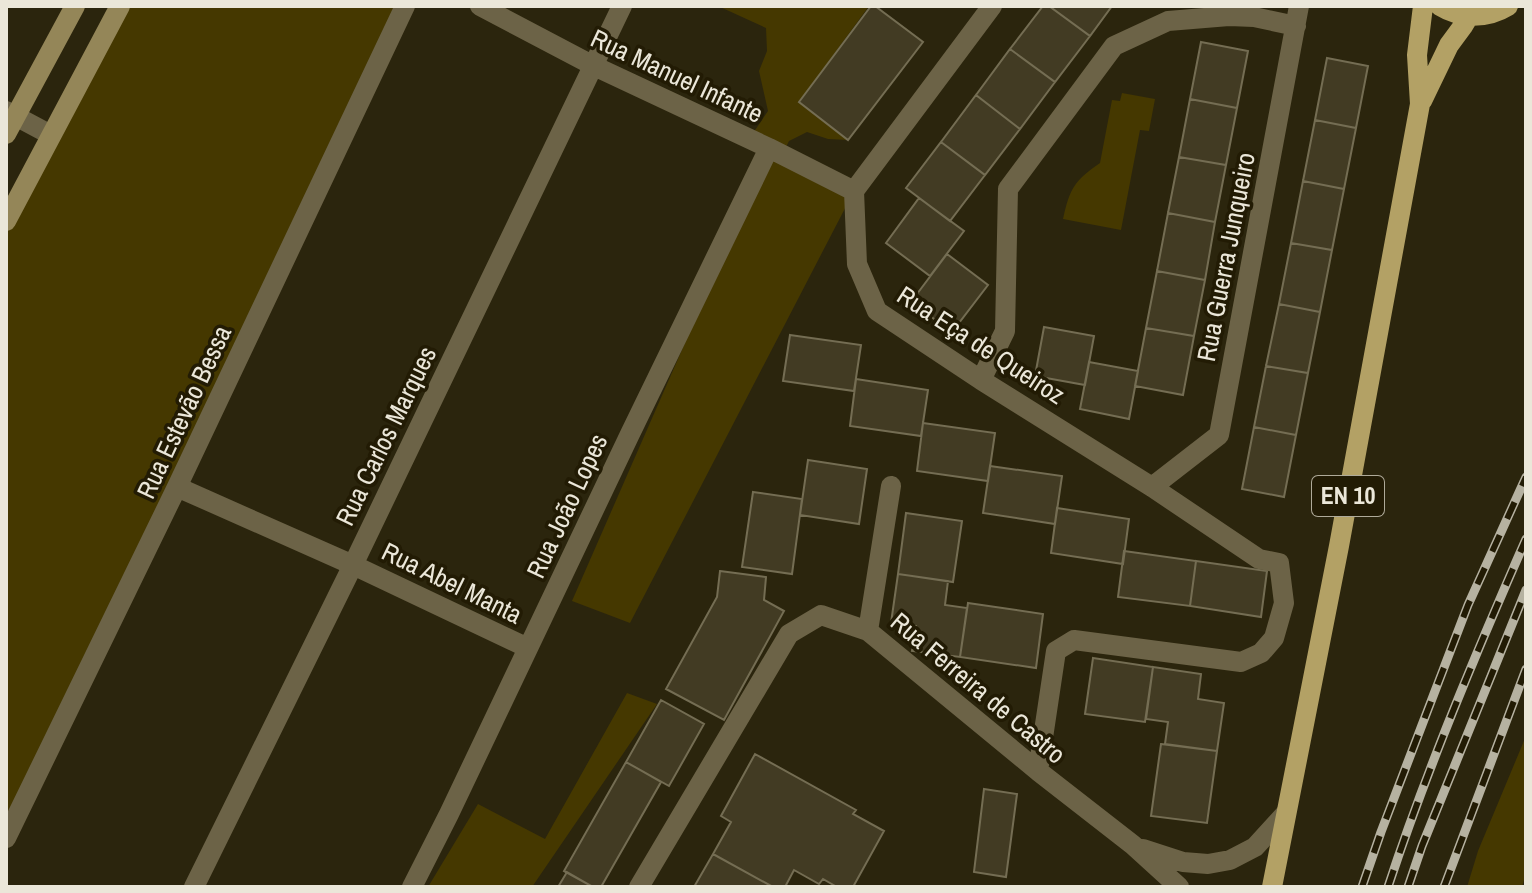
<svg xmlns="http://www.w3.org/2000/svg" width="1532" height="893" font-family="'Archivo Narrow',sans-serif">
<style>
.green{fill:#453800}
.building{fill:#423b23;stroke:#746d53;stroke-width:2}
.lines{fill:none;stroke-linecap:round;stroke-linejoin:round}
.street{stroke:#6c6347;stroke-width:20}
.secondary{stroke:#948658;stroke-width:20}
.primary{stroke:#b3a165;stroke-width:20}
.rail-casing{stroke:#b6b2a1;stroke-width:9}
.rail{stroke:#221b04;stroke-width:6;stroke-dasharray:18;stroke-linecap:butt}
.labels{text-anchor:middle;stroke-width:7;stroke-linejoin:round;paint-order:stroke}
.shield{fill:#221b04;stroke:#afaa99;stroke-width:2}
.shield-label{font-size:24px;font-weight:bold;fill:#ebe7d9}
.street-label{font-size:26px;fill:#ebe7d9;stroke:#221b04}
</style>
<rect width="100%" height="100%" fill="#2b250d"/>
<path class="green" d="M120,6H412L6,838V220Z
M718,6H869L799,102L848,140L828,139L807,132L789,141L782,155L749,139L768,111L759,71L767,51L766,28Z
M1122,93L1155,99L1149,131L1140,130L1121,230L1063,219C1070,188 1074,181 1100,163L1112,100L1120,101Z
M766,158L854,191L630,623L572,601Z
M627,693L657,704L532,887H428L478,804L545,839Z
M1526,736V873L1522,887H1467L1478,851Z"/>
<path class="building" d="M871,6H875L923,42L848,140L799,102Z
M1043,6H1049L1090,36L1055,82L1010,49Z
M1049,6H1112L1090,36Z
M1201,42L1248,51L1237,108L1190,99Z
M1010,49L1055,82L1020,129L976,95Z
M1327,58L1368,66L1356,128L1315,120Z
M976,95L1020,129L985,175L941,142Z
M1190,99L1237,108L1226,165L1179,157Z
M1315,120L1356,128L1344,189L1303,181Z
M941,142L985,175L950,221L906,188Z
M1179,157L1226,165L1215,222L1168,213Z
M1303,181L1344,189L1332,250L1291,243Z
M919,198L964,231L930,276L886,243Z
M1168,213L1215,222L1205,280L1157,271Z
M1291,243L1332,250L1320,312L1279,304Z
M947,254L988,285L952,332L911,302Z
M1157,271L1205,280L1194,336L1146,328Z
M1279,304L1320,312L1308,373L1266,366Z
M1044,327L1094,336L1085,385L1035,376Z
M1146,328L1194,336L1183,395L1135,386Z
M790,335L861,345L854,391L783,381Z
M1089,362L1138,371L1129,419L1080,409Z
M1266,366L1308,373L1296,435L1254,427Z
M856,379L928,390L921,436L850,426Z
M923,423L995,433L988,481L917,471Z
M1254,427L1296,435L1284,497L1242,489Z
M808,460L867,469L859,524L800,515Z
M990,466L1062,476L1055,524L983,513Z
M753,492L802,499L792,574L742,567Z
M1057,508L1129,519L1123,564L1051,553Z
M906,513L962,521L953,582L898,574Z
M1124,551L1196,561L1190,606L1118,597Z
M1196,561L1267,571L1261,617L1190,606Z
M720,571L766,577L764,600L784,611L724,720L666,689L717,597Z
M898,574L948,581L945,605L967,608L960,657L912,651L916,626L891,623Z
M968,603L1043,614L1036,668L960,657Z
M1093,658L1153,667L1145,722L1085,714Z
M1153,667L1201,674L1198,699L1224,703L1217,751L1165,744L1168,722L1146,719Z
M661,700L704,724L669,786L626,762Z
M1161,744L1217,751L1207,823L1151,816Z
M755,754L856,810L853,814L884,831L853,887H837L823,879L819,884L794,870L785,887H773L713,854L731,822L721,816Z
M626,762L661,782L601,887H593L564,871Z
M984,789L1017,794L1006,877L974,872Z
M713,854L773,887H694Z
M567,872L593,887H558Z"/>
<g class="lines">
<path class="street" d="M480,6L594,66L769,148L854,191
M992,6L854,191L857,264L877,311L981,380L1152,487L1259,559L1279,563L1284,603L1274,638L1261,653L1241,662L1074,640L1056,651L1038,771
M6,111L51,135
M981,380L1005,331L1008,189L1114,46L1168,21L1229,16L1254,17L1296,26
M891,486L868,631L1038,771L1133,845L1179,887
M177,487L353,565L528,648
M1152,487L1219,435L1299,6
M6,838L177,487L405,6
M1143,849L1183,862L1208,864L1230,860L1255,847L1286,813
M194,887L353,565L622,6
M412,887L449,814L630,434L769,148
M639,887L789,634L821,615L868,631"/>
<path class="secondary" d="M6,134L75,6
M6,221L120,6"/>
<path class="primary" d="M1440,6C1461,19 1487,19 1508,6
M1422,101L1449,45L1463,26L1469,16
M1272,887L1339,546L1420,104L1417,55L1423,6"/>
<g class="rail-casing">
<path id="rail" d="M1362,887L1381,832L1468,605L1526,477
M1388,887C1427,769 1476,653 1526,539
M1408,887L1422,846L1526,590
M1444,887L1526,669"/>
</g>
<use href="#rail" class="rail"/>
</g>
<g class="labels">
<rect class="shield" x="1312" y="476" width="72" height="40" rx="6"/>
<g class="shield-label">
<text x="1348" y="504">EN 10</text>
</g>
<g class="street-label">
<text transform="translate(677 76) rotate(25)" y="9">Rua Manuel Infante</text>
<text transform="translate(1226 257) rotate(-79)" y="9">Rua Guerra Junqueiro</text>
<text transform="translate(981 345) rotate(33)" y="9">Rua Eça de Queiroz</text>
<text transform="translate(184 412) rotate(-65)" y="9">Rua Estevão Bessa</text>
<text transform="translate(386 436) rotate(-64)" y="9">Rua Carlos Marques</text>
<text transform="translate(567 506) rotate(-65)" y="9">Rua João Lopes</text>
<text transform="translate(452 583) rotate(26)" y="9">Rua Abel Manta</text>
<text transform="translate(978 688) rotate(40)" y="9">Rua Ferreira de Castro</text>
</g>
</g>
<rect width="1532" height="893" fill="none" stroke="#ebe7d9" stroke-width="16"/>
</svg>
